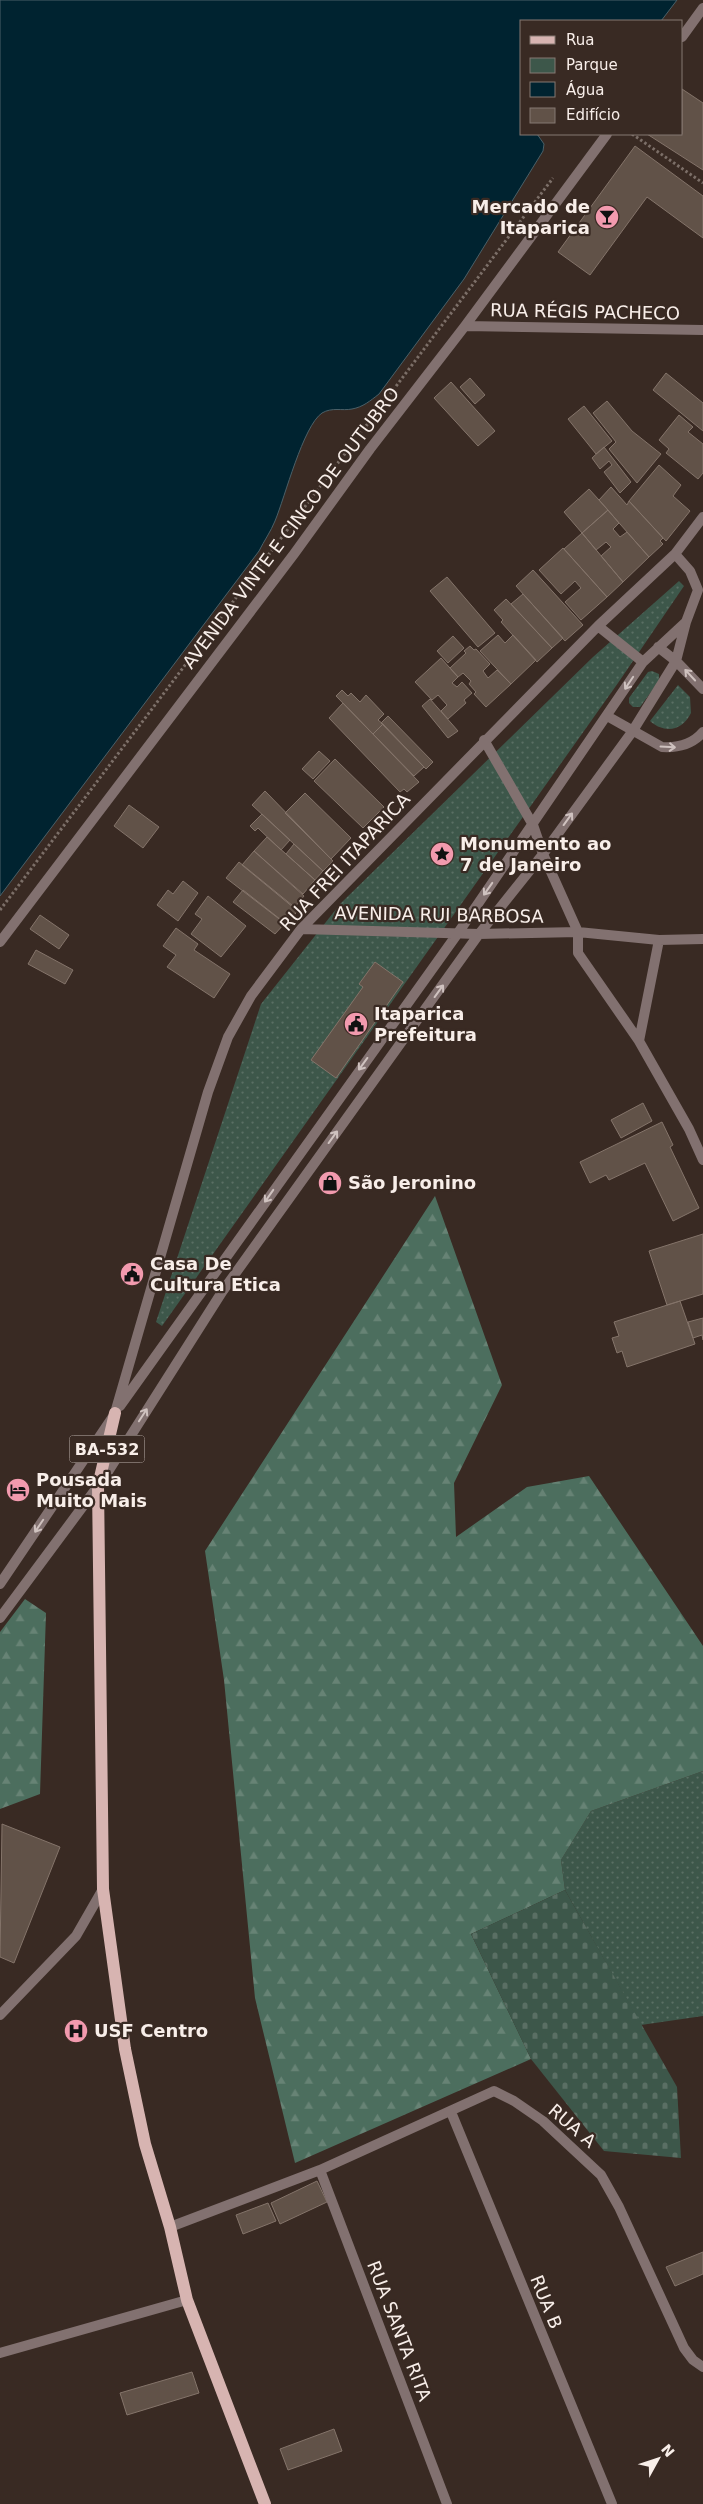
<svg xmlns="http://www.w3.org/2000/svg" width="703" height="2504" font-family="'DejaVu Sans',sans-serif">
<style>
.green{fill:url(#green-dots)}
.forest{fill:url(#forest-firs)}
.cemetery{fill:url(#cemetery-stones)}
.water{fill:#002330;stroke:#4a6068}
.building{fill:#615248;stroke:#84746a}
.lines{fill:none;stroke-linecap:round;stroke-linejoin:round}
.path{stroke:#7c6f68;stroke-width:3;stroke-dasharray:2.5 2.5;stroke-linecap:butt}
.minor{stroke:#827170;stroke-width:10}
.tertiary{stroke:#827170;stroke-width:10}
.primary{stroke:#d7b4b1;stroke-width:12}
.oneway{stroke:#cfc2bf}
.labels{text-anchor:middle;stroke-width:4.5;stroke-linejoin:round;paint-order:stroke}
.shield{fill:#392a23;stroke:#bfb3ae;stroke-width:1}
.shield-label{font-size:16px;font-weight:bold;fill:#f8eee9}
.poi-label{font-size:18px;font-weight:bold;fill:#f8eee9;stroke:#392a23;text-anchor:start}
.street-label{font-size:18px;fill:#f8eee9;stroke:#392a23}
</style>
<defs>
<pattern id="green-dots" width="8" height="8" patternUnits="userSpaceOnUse" patternTransform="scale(1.25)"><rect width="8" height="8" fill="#3d574a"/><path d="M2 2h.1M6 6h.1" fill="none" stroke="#5a6f64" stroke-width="1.8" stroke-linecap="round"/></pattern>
<pattern id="forest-firs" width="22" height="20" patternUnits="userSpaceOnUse" patternTransform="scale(1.25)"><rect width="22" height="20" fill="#4c6e5e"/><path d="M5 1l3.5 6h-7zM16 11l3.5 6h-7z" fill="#678375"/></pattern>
<pattern id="cemetery-stones" width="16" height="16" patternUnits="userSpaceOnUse" patternTransform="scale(1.25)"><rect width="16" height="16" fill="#3d574a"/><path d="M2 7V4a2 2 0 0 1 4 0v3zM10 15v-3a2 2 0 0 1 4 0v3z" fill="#5a6f64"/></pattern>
</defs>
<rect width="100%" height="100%" fill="#392a23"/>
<path class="green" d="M679,581L684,586L618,683L162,1326L156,1322L261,1004L341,903L593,657Z
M652,671L659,674V681L640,707H633L629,703V698L648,672Z
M678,685L690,697L691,713C682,731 665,734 650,721Z
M703,1771V2016L641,2025L565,1890L561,1860L591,1811Z"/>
<path class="forest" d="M435,1196L502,1385L454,1483L456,1537L527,1487L589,1476L703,1646V1771L591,1811L561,1860L565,1890L471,1934L531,2059L295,2163L255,1998L224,1680L205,1551Z
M25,1599L46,1613L40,1794L0,1809V1632Z"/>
<path class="cemetery" d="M565,1890L677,2087L681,2158L604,2151L531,2059L471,1934Z"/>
<path class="water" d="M0,0H677L661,21H522V134H537L544,144L543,151L464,279L379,394C370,401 363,407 352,409C342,411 332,407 322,413C303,426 285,497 275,521C271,531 264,541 259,551L0,896Z"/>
<path class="building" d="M682,89L703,103V170L647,134H682Z
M635,146L703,196V238L647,197L590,275L558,252Z
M666,373L703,403V431L653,390Z
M470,378L485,395L475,404L460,387Z
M451,382L495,431L478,446L434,398Z
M607,401L632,431L661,454L637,483L609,449L616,442L593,413Z
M584,406L612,441L596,454L568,419Z
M679,415L693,427L688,432L703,444V473L698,479L666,453L669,449L659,440Z
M604,447L631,482L620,493L604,472L612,465L609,461L600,469L592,458Z
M659,465L681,485L673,496L690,511L666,541L629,501Z
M611,487L627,505L629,501L663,538L660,541L663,544L649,557L599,500Z
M589,489L608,510L582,533L564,512Z
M608,510L619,523L613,529L620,537L627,532L649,557L623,582L601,556L611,547L606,542L596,550L582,533Z
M582,533L623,582L607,597L564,549Z
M563,548L607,597L581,620L565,602L581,588L575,581L561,594L539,570Z
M533,570L583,625L565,641L516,586Z
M447,577L495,633L478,647L430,591Z
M523,594L563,638L552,648L511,604Z
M506,599L552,648L537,662L501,622L503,620L494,610Z
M498,635L505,643L513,635L536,660L511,684L480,651Z
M453,636L464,648L448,663L437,651Z
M470,646L474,650L476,649L490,664L483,671L488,678L497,670L511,684L486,707L474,694L476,692L469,684L471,681L463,673L458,677L450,668L466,653L464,651Z
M441,658L458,677L452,683L457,687L462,682L472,693L464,700L466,703L448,719L441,711L447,705L438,695L432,700L415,682Z
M342,690L348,696L351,693L360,702L366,695L384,714L378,720L383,724L373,734L336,696Z
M430,699L458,731L448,738L422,706Z
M343,703L419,782L407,792L404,789L400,792L329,718Z
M388,716L433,762L426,769L381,723Z
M383,724L424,767L414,776L373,734Z
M319,751L330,761L313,779L302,769Z
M335,759L384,807L363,828L314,781Z
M265,791L333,861L323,871L252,805Z
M305,793L351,838L331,859L285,813Z
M129,805L159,827L143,848L114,826Z
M262,814L290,840L281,850L258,828L255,831L250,826Z
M267,837L315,880L303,894L254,851Z
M294,844L323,871L315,880L286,854Z
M254,851L304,896L294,908L242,865Z
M239,862L298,910L287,925L226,878Z
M183,881L198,893L178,921L157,905L168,890L173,894Z
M243,890L285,923L275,934L233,902Z
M208,896L246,926L221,957L191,934L202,919L195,914Z
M40,915L69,935L59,949L30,929Z
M176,928L198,944L194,950L230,974L214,998L167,967L176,955L163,946Z
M36,950L73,970L65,984L28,964Z
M375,962L403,982L336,1078L311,1060L363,987L359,984Z
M643,1103L652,1121L621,1138L611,1120Z
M662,1122L673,1145L670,1147L699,1208L673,1221L645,1163L609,1180L606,1175L590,1183L580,1162Z
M703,1234V1294L667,1305L649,1251Z
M680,1301L695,1344L627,1367L622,1351L617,1353L612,1338L619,1336L614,1322Z
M703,1318V1340L702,1335L693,1338L688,1322Z
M2,1824L60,1847L14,1963L0,1957Z
M317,2181L327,2202L280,2224L271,2203Z
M268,2203L276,2221L243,2234L236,2215Z
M703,2252V2274L675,2286L666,2267Z
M192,2372L199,2393L127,2415L120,2393Z
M334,2429L342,2451L288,2470L280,2449Z"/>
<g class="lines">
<path class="path" d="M632,134L703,183
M360,434L553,178
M0,910L353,443"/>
<path class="minor" d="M682,37L703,8
M465,326L703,330
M598,626L643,662
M658,647L676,661L703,689
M607,716L662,747C678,748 692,745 703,732
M484,740L533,825L543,854L578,932V953L639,1041L689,1129L703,1160
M301,929L479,934L578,932L659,940L703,939
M0,942L294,554L370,449L465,326L607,134
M639,1041L659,940
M120,1406L458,933L643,662L686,622
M115,1413L208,1092L228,1037L251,996L301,929L598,626L675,554L703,517
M102,1481L222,1292L479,934L543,854L632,732L676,661L686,622L698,590L690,571L675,554
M0,2015L76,1936L103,1889
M451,2112L612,2504
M320,2170L447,2504
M170,2227L320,2170L494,2091L514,2101L543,2121L601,2175L619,2207L684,2348L693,2360L703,2367
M0,2353L187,2300"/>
<path class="tertiary" d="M0,1584L112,1418
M0,1618L98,1486"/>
<path class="primary" d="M115,1413L98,1486L103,1889L125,2049L145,2144L170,2227L187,2300L265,2504"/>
</g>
<defs><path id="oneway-shaft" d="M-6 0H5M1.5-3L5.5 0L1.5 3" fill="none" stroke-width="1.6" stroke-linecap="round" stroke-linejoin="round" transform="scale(1.25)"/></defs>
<g class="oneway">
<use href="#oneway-shaft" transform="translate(690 675) rotate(-133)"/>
<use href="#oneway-shaft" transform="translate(629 683) rotate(124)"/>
<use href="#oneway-shaft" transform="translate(668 747) rotate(3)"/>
<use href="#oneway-shaft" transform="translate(568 819) rotate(-54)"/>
<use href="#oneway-shaft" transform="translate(488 889) rotate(125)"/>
<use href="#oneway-shaft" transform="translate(439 991) rotate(-54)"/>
<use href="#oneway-shaft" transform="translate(363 1064) rotate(126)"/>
<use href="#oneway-shaft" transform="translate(333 1137) rotate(-54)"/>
<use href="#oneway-shaft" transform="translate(269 1196) rotate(125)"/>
<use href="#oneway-shaft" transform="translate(143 1415) rotate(-57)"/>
<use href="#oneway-shaft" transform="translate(39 1526) rotate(124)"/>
</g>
<defs>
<g id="bar-disc" transform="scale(1.25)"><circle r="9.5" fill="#f29aae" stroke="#392a23"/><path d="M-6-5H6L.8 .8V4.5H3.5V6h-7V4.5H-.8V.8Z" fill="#111"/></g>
<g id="sight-disc" transform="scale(1.25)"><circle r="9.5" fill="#f29aae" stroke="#392a23"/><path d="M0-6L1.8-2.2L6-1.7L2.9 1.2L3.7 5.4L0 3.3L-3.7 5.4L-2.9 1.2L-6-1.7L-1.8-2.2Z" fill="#111"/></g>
<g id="civic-disc" transform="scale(1.25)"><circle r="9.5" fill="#f29aae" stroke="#392a23"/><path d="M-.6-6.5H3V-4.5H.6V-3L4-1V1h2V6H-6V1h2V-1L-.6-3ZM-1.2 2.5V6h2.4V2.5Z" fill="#111"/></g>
<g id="shop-disc" transform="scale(1.25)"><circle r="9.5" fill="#f29aae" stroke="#392a23"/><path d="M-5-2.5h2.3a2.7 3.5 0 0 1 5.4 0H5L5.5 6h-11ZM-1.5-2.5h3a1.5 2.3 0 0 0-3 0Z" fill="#111"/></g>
<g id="hotel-disc" transform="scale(1.25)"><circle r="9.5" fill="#f29aae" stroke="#392a23"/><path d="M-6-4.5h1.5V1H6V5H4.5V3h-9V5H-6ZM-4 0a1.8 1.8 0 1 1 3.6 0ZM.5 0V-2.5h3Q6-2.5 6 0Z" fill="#111"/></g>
<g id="hospital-disc" transform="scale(1.25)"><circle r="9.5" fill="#f29aae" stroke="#392a23"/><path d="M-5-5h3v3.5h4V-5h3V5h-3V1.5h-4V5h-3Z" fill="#111"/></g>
</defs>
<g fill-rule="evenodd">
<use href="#bar-disc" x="607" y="217"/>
<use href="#sight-disc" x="442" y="854"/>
<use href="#civic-disc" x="356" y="1024"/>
<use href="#shop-disc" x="330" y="1183"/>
<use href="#civic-disc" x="132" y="1274"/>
<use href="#hotel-disc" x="18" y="1490"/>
<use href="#hospital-disc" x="76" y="2031"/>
</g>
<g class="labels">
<rect class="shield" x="69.5" y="1435.5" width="75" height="27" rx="4"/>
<g class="shield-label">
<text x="107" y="1455">BA-532</text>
</g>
<g class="poi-label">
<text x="590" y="213" text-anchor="end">Mercado de<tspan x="590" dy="21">Itaparica</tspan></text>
<text x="460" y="850">Monumento ao<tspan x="460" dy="21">7 de Janeiro</tspan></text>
<text x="374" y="1020">Itaparica<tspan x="374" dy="21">Prefeitura</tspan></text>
<text x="348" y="1189">São Jeronino</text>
<text x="150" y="1270">Casa De<tspan x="150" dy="21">Cultura Etica</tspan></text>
<text x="36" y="1486">Pousada<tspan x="36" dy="21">Muito Mais</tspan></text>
<text x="94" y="2037">USF Centro</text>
</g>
<g class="street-label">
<text transform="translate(585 312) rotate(1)" y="6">RUA RÉGIS PACHECO</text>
<text transform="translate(291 528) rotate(-53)" y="6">AVENIDA VINTE E CINCO DE OUTUBRO</text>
<text transform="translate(345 862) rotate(-47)" y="6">RUA FREI ITAPARICA</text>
<text transform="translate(439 915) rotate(1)" y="6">AVENIDA RUI BARBOSA</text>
<text transform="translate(572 2126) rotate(41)" y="6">RUA A</text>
<text transform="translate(546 2302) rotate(68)" y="6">RUA B</text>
<text transform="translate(399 2331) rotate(69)" y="6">RUA SANTA RITA</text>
</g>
</g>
<rect x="520" y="20" width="162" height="115" fill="#392a23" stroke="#857872"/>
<rect x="530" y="36" width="25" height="8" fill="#d7b4b1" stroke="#857872"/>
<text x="566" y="45" font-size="15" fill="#f8eee9">Rua</text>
<rect x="530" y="58" width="25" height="15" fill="#3d574a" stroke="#857872"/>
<text x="566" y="70" font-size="15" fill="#f8eee9">Parque</text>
<rect x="530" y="82" width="25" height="15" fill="#002330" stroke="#857872"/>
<text x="566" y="95" font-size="15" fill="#f8eee9">Água</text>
<rect x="530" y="108" width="25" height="15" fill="#615248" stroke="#857872"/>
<text x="566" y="120" font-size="15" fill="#f8eee9">Edifício</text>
<g transform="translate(658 2459) rotate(50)" stroke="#392a23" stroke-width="4" paint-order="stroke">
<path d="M0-4L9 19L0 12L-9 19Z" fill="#f8eee9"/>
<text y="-8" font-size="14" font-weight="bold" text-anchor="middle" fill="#f8eee9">N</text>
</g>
</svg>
